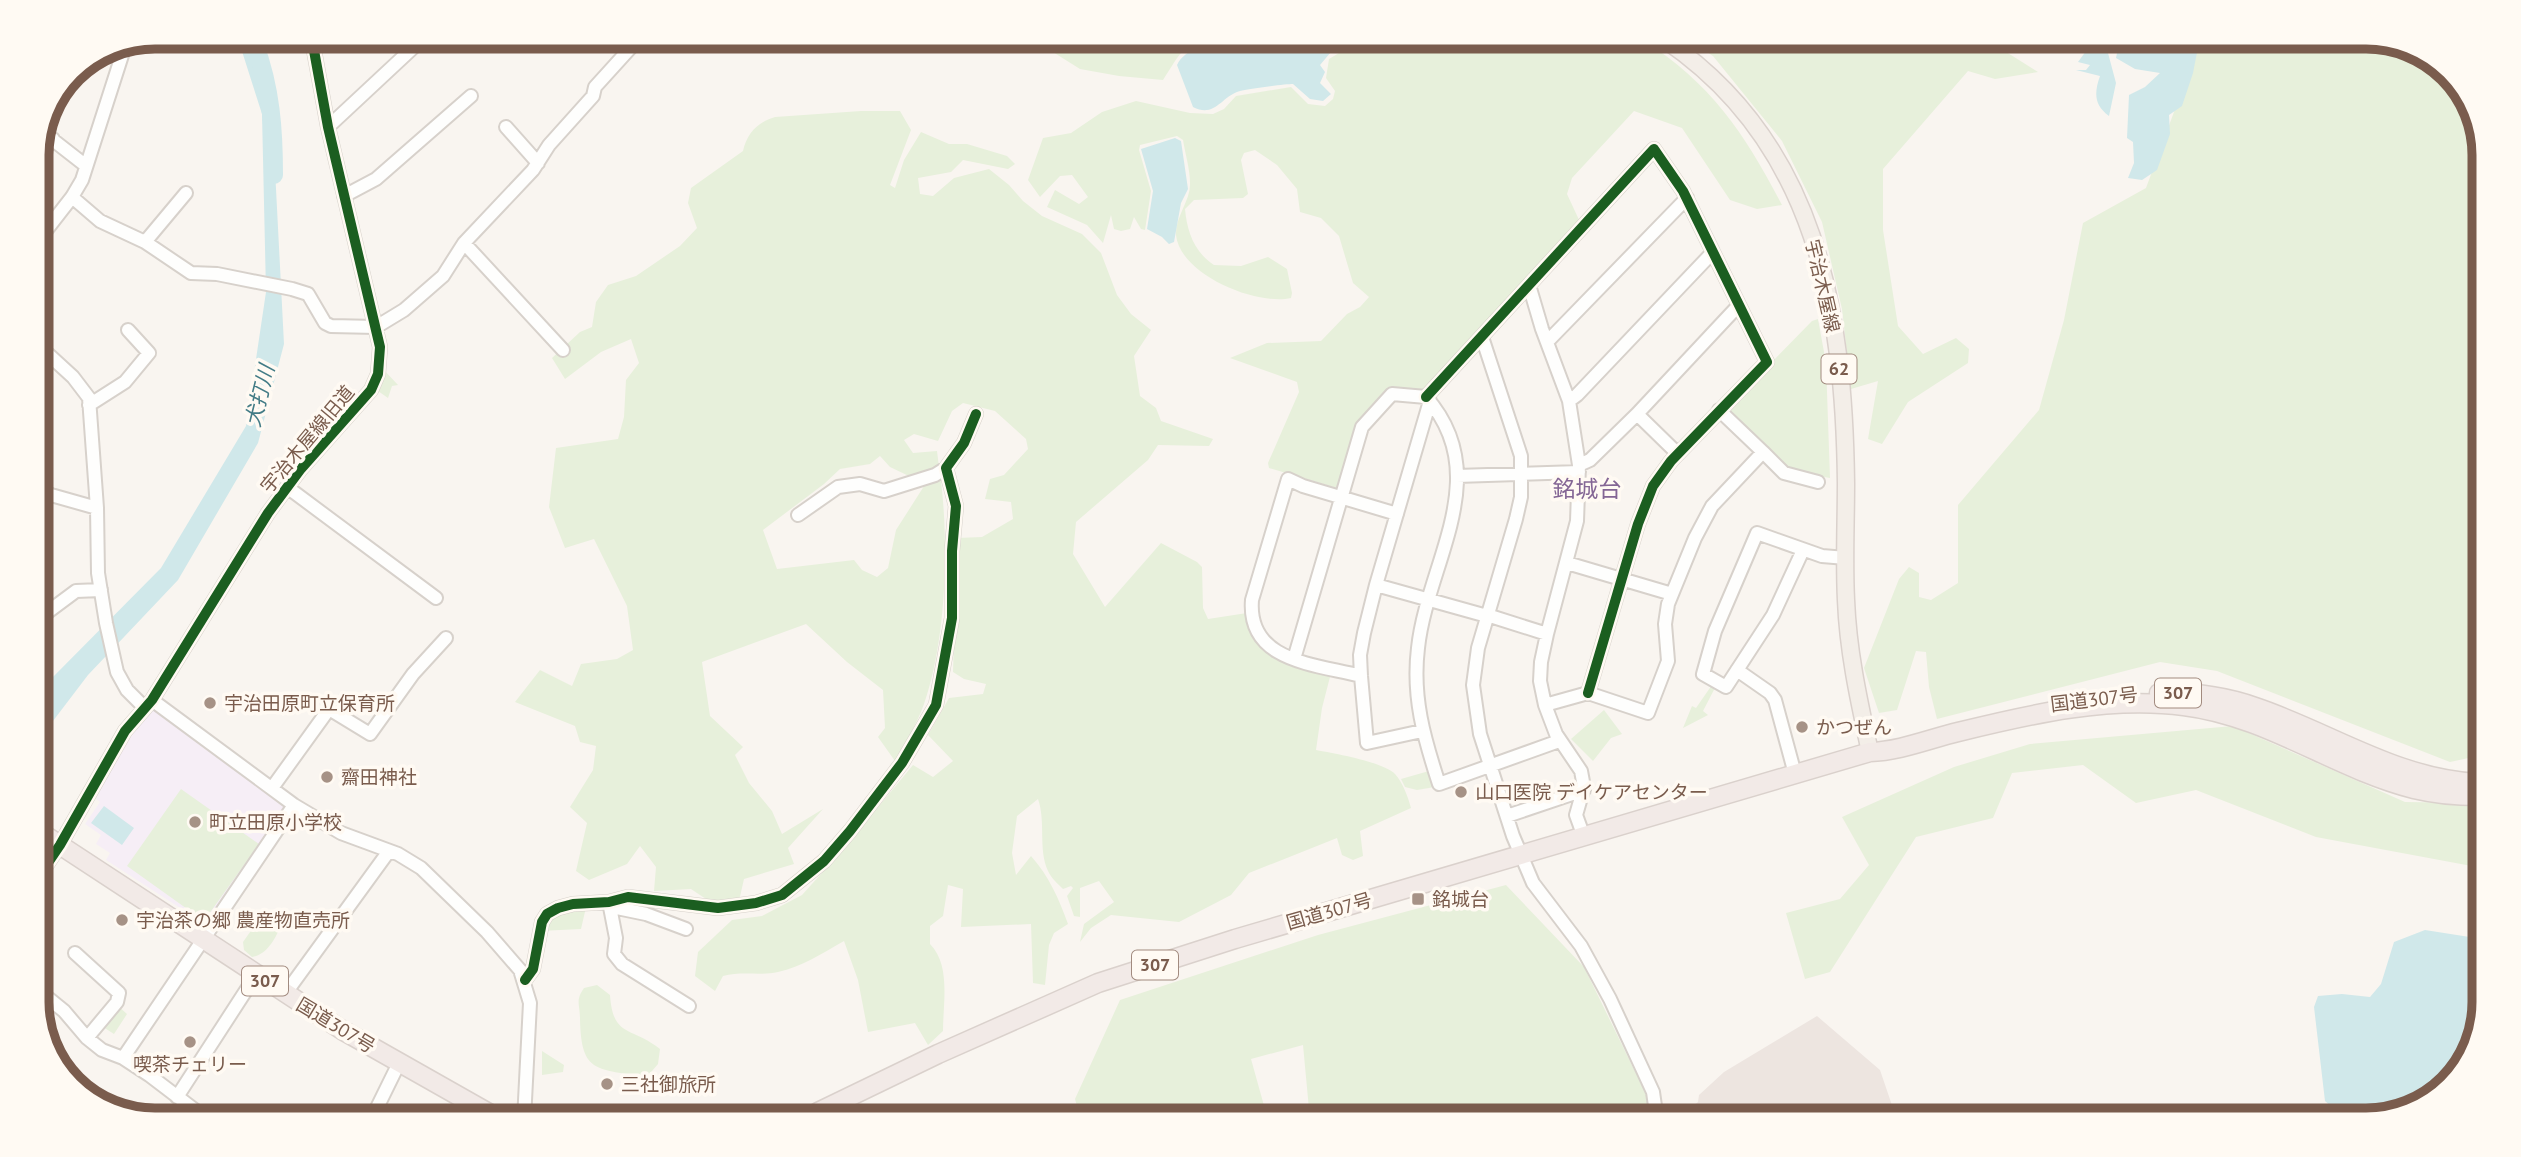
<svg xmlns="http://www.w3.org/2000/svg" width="2521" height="1157" font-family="'PT Sans','Noto Sans JP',sans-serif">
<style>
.industrial{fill:#ede5e0}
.education{fill:#f6eef6}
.green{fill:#e7f0db}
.water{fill:#d0e8ea}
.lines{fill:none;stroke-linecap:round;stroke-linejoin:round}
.river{stroke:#d0e8ea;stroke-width:18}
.minor-casing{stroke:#d7d1cb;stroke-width:16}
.major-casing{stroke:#dad1cc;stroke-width:19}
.highway-casing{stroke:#dad1cc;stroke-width:21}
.minor{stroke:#fefefd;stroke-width:12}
.major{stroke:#f3eee8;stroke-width:16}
.highway{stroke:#f2eae7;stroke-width:18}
.cycleway-casing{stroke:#fffaf3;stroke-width:15}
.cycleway{stroke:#1b5e20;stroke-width:10}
.poi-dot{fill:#a69286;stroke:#fffaf3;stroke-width:2.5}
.labels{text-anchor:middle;stroke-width:7;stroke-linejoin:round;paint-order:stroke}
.shield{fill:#fffaf3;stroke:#a28b7f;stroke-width:2}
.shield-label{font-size:18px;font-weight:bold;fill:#7a5c4d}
.street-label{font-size:19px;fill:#7a5c4d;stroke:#fffaf3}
.poi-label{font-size:19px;fill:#7a5c4d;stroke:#fffaf3;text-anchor:start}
.water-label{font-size:21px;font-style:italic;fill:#437c86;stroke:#fffaf3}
.quarter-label{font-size:23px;fill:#846695;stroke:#fffaf3}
.rim{fill:none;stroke:#7a5c4d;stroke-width:9}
</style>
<rect width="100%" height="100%" fill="#f9f5f0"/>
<path class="industrial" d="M1817,1016L1880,1070L1897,1120H1676L1698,1102L1699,1095L1724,1072Z"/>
<path class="education" d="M156,708L288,808L208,922L205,924L106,860L110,853L96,844L101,835L85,824L100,802L95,798L128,739L151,709Z"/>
<path class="green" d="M2190,37H2366L2412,46L2464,89L2484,148L2478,756L2450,762L2217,671L2160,662L1937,719L1929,687L1926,652L1916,651L1897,710L1879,713L1864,668L1899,579L1909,567L1919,573V597L1931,600L1958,583V505L2039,410L2064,320L2083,223L2146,188L2199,44Z
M1984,38L2038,72L1995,79L1968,71L1883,169V230L1898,326L1923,354L1956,338L1969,349L1968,363L1908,402L1882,444L1868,439L1878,381L1851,389L1842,309L1822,222L1782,141L1713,56L1687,39Z
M1643,40C1712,84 1745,134 1782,205L1757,209L1730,200L1682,128L1634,111L1572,178L1567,194L1580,222L1423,392L1392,387L1358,426L1337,488L1269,468L1268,463L1299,392L1297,382L1230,358L1267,343L1321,341L1347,314L1360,307L1369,297L1353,283L1339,236L1321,218L1300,212L1297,189L1277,165L1255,150L1244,153L1241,160L1248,194L1243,198L1194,200L1185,209C1187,231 1194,252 1214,265L1241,266L1268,257L1287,269L1292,293L1291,298C1257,306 1180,275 1176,235C1175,217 1191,200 1190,183C1190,169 1185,153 1183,140L1177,136L1140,145L1139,150L1151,191L1145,230L1141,229L1134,217L1130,229L1121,231L1114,229L1111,215L1103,243L1087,225L1047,207L1055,190L1079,204L1088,197L1072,175L1060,176L1040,197L1028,180L1043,138L1071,133L1102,112L1136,101L1190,113L1213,114L1224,109L1236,96L1291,87L1308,104L1325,106L1333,99L1335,91L1326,78L1329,59L1359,41Z
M1215,41C1179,47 1182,51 1163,80L1119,76L1080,69L1037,42Z
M861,111H900L911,130L890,185L895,188L904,160L921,132L949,144H967L1007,156L1015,164L1008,169L963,160L951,172L918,178L920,194L933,196L954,178L989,169L1009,185L1023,201L1042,216L1082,234L1101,253L1117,295L1131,314L1151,330L1134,356L1140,396L1156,408L1161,421L1213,439L1209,446L1158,445L1148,460L1076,522L1073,554L1105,607L1161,543L1197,562L1202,567L1203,608L1208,619L1247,613C1251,658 1295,664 1331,673L1322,708L1316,750C1332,753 1384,762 1395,774C1403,783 1408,797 1411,808L1360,831L1363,856L1353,860L1342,855L1337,838L1249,873L1231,895L1179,922L1111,915L1091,928L1080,942L1084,924L1114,902L1099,881L1080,888V917L1074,916L1067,896L1073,888L1071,886L1063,889C1058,884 1051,878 1048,871C1038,849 1046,822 1038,799L1017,816L1012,853L1016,875L1031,856C1049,876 1059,899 1068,924L1054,933L1049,945L1045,985L1033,983L1031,924L961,927L963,889L948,885L943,916L930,926V944C951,965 943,1003 943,1031L928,1045L915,1023L868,1032L858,980L844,941C823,953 801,967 778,972C761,976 741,971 723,976L715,991L695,976L698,952L732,920L762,916L802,895L839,854L913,765L933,777L953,761L928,735L949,698L983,694L986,684L964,679L953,672L957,538L982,537L1013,519L1011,502L985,499L990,479L1004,475L1028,449L1026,439L995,411L963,403L952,411L938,441L914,434L904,440L913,453L937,451L939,467L911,477L890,467L880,456L870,464L840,469L824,484L763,530L777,569L854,560L862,570L877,577L888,568L896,530L926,483L941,481C949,547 946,641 924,704C917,724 905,743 895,761L878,737L885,728L883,690L847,662L806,624L702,662L710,716L743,747L735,755L749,783L772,811L782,834L823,809L788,848L794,864L744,879L739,901L712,903L691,889L654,891L656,867L640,846L627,864L589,880L576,871L587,823L570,807L593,770L596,746L580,742L575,726L515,702L540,670L572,686L581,664L617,659L633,650L627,606L594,539L565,548L549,507L556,448L618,439L624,417L626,380L639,363L631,339L601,352L565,379L552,358L580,332L592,327L596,302L608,285L636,276L680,246L697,228L688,203L691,188L743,151C747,133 758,122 775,117Z
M1818,319L1826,363L1830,478L1791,471L1730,414V405L1812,321Z
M384,370L398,385L392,386L388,398L378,391Z
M1714,682L1717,684L1703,711L1708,715L1683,728L1692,706L1696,708Z
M1604,710L1622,734L1611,738L1593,761L1571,739Z
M2233,726L2405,802L2478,803L2477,867L2316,837L2196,790L2136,803L2083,765L2012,773L1993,818L1916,837L1830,972L1805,979L1786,913L1840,899L1869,865L1842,817L1954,767L2030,744Z
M1429,771L1435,787L1417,790L1405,787L1401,779Z
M181,789L259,844L204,921L127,866Z
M1506,885L1584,967L1647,1096L1648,1120H1310L1303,1045L1251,1059L1268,1120H1081L1075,1099L1120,1000L1318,935Z
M587,903L581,929L540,931L547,914Z
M266,915L276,918L280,927C275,940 266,955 252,957L244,950L243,942L255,925Z
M597,985L610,995C613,1038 631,1026 660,1049L658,1064L646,1078C598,1067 581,1076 580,1019C580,1004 575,1001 584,988Z
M117,1005L127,1014L114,1034L100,1025Z
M542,1051L564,1065L563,1072L542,1075Z"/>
<path class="water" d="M2200,37L2193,73L2182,106L2169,115L2170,134L2157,170L2142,180L2128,178L2134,163L2133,142L2127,138L2129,95L2145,87L2160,73L2135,69L2116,58L2120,38Z
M1980,38H1996L1999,45L1992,52L1985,50L1976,42Z
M2090,38H2114L2108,53L2116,83L2109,116C2094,105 2094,93 2100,76L2076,70H2086L2090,65L2078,62L2089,47Z
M1228,41H1350L1331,52L1320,65L1325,72L1320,83L1331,94L1323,101L1310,99L1293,84C1285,84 1244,89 1237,92C1221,98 1214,118 1193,107L1177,65C1186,47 1206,47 1224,44Z
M240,45H254L272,111L284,344L258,443L178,580L88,675L37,742V701L49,681L161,568L246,426L266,292L262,114Z
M1175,138L1181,141L1188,189L1181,203L1174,242L1169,244L1162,237L1147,229L1153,191L1141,149Z
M104,806L134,828L122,845L91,823Z
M2425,930L2476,938L2475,1048L2435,1097L2430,1095L2414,1100L2406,1108L2389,1113L2341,1115L2325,1101L2314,1007L2318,996L2342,994L2370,997L2381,984L2394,942Z"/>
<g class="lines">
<path class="river" d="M255,45C271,88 274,130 274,175"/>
<g class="minor-casing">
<path id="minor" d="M328,127L417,44
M506,127L538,163
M44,133L85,165
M37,157L53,139
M344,196L376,179L471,96
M72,197L100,221L145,242L191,273L217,274L292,289L308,294L325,323L331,326L376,327L404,310L443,276L464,243L533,170L549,145L593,96L595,87L634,44
M37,242L72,197L82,180L125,46
M145,242L186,193
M464,243L563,350
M1529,285L1542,329L1569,401L1579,465L1577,521L1547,634L1541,662L1540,681L1545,705L1556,734L1581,771L1584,787L1576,815L1584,837
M1482,337L1521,456V497L1516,519L1478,648L1473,685L1480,734L1513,836L1533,883L1581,946L1610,999L1653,1092L1657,1120
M1547,342L1687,198
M37,344L73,377L89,398L97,508L98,573L106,623L117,672L127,690L145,708
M1426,397L1654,149L1683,191L1767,362L1671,461L1653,486L1638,524L1588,693
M1569,401L1577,395L1713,252
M89,405L125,382L149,353L128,330
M1637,414L1678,454
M1763,452L1784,473L1818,482
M1579,465L1590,460L1637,414L1739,305
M1457,476L1579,472
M37,487L51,495L97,508
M287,487L436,598
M798,515L838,487L860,484L884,491L935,475L946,468
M1803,550L1773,615L1726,687L1703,674L1715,631L1757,533L1822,556L1846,558
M1567,563L1672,594
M1376,585L1487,616
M1487,615L1547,634
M37,620L76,591L101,590
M1294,659L1362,427L1392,394L1426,397C1496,476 1427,563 1418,648C1412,697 1424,738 1439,784L1559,741
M1737,670L1770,693L1775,700L1795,774
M1361,676C1315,664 1247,662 1252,600L1288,479L1303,486L1397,514
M152,700L294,805L341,833L398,854L421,868L487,932L520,970L530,1003L524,1120
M1545,705L1588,693L1648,713L1668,661L1665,624L1668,604L1695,538L1712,506L1763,452L1719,410
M1422,731L1367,743L1361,676L1360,655L1364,633L1376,585L1430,401
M272,788L329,709L370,734L413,674L446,638
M1507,816L1584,790
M37,879L60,845L125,731L152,700L268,513L300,470L371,390L378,374L380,347L328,127L313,45
M609,902L616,938L614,954L622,964L689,1006
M609,902L617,908L646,914L686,929
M75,953L119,993L117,1002L87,1038
M525,980L533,969L542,922L547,914L558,908L573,904L609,902L628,897L718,908L756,903L782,895L824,861L850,831L902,763L936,705L952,618V551L956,506L946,468L964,443L976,414
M37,989L64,1011L87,1038L102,1050L123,1058L149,1075L208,1120
M285,994L389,851
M123,1058L294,805
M177,1097L256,975
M371,1120L399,1063"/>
</g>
<g class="major-casing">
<path id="major" d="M1665,40C1817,143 1844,312 1846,483C1846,522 1844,561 1846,600C1848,652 1859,701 1870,752"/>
</g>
<g class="highway-casing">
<path id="highway" d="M2159,693C2192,692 2224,696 2255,707C2330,732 2396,779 2478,783
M37,830L342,1030L501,1120
M807,1120L818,1112L938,1054L1098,983L1235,939L1870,752C1900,751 1929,739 1958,732C2031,714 2109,696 2184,706C2267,716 2335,769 2414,789C2435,794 2456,796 2478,796"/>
</g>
<use href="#minor" class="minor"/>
<use href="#major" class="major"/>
<use href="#highway" class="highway"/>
<g class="cycleway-casing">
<path id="cycleway" d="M1426,397L1654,149L1683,191L1767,362L1671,461L1653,486L1638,524L1588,693
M37,879L60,845L125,731L152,700L268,513L300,470L371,390L378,374L380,347L328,127L313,45
M525,980L533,969L542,922L547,914L558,908L573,904L609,902L628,897L718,908L756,903L782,895L824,861L850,831L902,763L936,705L952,618V551L956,506L946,468L964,443L976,414"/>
</g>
<use href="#cycleway" class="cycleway"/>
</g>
<g class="poi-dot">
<circle cx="210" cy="703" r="7"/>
<circle cx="1802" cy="727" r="7"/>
<circle cx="327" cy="777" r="7"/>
<circle cx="1461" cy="792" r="7"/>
<circle cx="195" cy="822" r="7"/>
<rect x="1411" y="892" width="14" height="14" rx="3.5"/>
<circle cx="122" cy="920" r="7"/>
<circle cx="190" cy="1042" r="7"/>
<circle cx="607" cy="1084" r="7"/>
</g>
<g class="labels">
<g class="shield">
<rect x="1821.5" y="354.5" width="35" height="29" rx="5"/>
<rect x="2155" y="678.5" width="46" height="29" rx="5"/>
<rect x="1132" y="950.5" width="46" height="29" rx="5"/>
<rect x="242" y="966.5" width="46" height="29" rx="5"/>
</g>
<g class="shield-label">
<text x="1839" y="375">62</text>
<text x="2178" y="699">307</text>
<text x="1155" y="971">307</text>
<text x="265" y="987">307</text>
</g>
<g class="street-label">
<text transform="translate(1823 286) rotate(77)" y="7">宇治木屋線</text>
<text transform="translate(307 439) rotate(-50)" y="7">宇治木屋線旧道</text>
<text transform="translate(2094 699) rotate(-7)" y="7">国道307号</text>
<text transform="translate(1329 911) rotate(-16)" y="7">国道307号</text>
<text transform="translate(336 1025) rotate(31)" y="7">国道307号</text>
</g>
<g class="poi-label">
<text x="224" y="710">宇治田原町立保育所</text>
<text x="1816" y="734">かつぜん</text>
<text x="341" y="784">齋田神社</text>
<text x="1475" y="799">山口医院 デイケアセンター</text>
<text x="209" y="829">町立田原小学校</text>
<text x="1432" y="906">銘城台</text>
<text x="136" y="927">宇治茶の郷 農産物直売所</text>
<text x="190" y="1071" text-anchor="middle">喫茶チェリー</text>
<text x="621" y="1091">三社御旅所</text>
</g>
<g class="water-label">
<text transform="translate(260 396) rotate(-76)" y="7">犬打川</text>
</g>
<g class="quarter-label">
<text x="1587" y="497">銘城台</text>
</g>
</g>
<path d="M0 0H2521V1157H0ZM155 49H2366A106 106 0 0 1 2472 155V1002A106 106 0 0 1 2366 1108H155A106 106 0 0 1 49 1002V155A106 106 0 0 1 155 49Z" fill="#fffaf3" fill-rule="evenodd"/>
<path class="rim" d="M155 49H2366A106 106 0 0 1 2472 155V1002A106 106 0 0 1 2366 1108H155A106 106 0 0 1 49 1002V155A106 106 0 0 1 155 49Z"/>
</svg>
